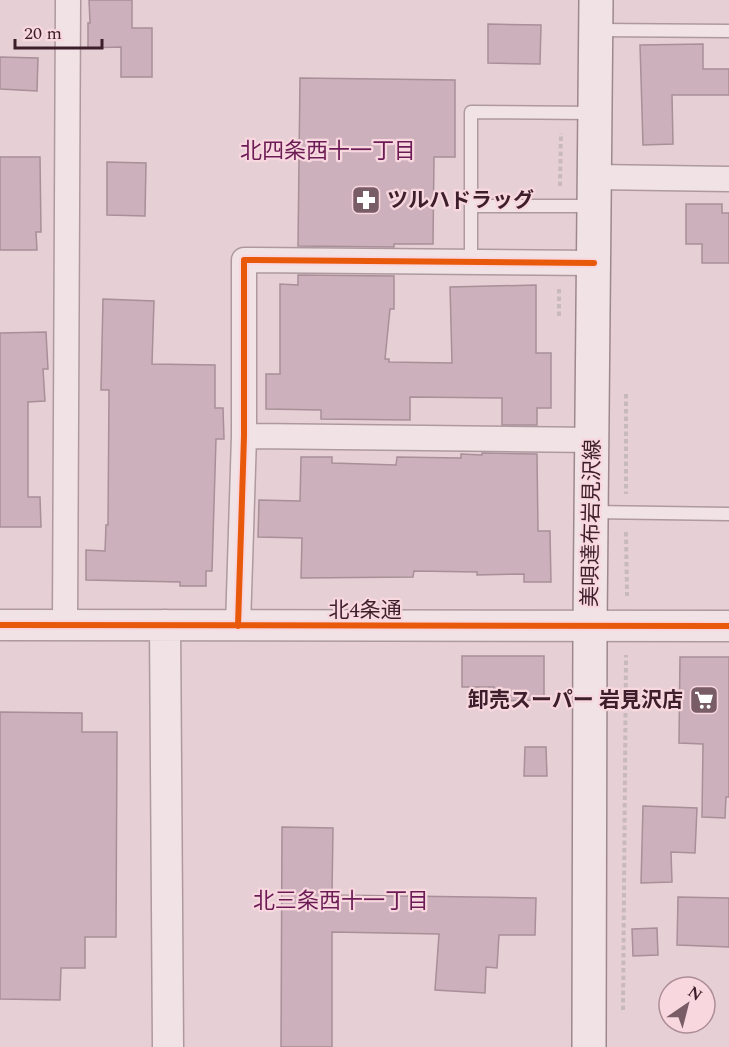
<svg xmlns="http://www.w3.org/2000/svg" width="729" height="1047" font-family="Spectral,'Noto Sans JP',serif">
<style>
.building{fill:#ccb0bb;stroke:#a88f98;stroke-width:1.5}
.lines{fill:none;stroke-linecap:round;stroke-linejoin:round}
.service-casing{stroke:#ad999f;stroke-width:15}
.minor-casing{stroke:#ad999f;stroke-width:27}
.tertiary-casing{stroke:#ad999f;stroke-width:33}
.secondary-casing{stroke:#9d888f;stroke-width:36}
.path{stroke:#c8b9bd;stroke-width:4;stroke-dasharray:4.5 3;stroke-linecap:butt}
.service{stroke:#f0e2e5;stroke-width:12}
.minor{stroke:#f0e2e5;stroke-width:24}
.tertiary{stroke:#f0e2e5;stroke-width:30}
.secondary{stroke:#f0e2e5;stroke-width:33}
.cycleway-casing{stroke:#f8d7de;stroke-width:10}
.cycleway{stroke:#e8590c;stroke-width:6}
.labels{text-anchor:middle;stroke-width:4.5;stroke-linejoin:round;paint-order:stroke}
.poi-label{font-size:21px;font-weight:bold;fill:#3d1f2c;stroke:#f8d7de;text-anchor:start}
.street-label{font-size:21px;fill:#3d1f2c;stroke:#f8d7de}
.neighbourhood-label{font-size:22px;fill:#6c1c55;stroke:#f8d7de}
</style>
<rect width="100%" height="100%" fill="#e7d0d5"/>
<path class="building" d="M89,0H132V28H152V77H121V47L88,48V23H90Z
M488,24L541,25L540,64L488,63Z
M703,44V69H729V95H672L673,144L643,145L640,45Z
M0,57L38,58L37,91L0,89Z
M300,78L455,80V157H434L433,244H394V247L298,246Z
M0,157H40L41,232H36L37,250H0Z
M107,162L146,163L145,216L107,215Z
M686,204H722V213H729V263H702V244H686Z
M298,275L394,276V309H390L385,359H389V362L452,363L450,287L536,285V353H551V408H537V425H502V398L410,397V420L321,419V410L266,409V374H280V284L298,285Z
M103,299L154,301L152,364L215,365V408H223L224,439H216L212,571H206V586H180V582L86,580V550L105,551L106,525H108L109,390H101Z
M46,332L48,369H43L45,401L28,402V497H40L41,527H0V333Z
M482,453L537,454L538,531H550L551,582H524V574L477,575V572L414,571L413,577L301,578L302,538L258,537L259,500L300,501L301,457H332V463L396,465L397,457L461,458V454L482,455Z
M462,656H544V700L494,701V687H462Z
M680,657H729V797H726L725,818L702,817L703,744L679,743Z
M0,712L82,713V732H117L116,937H85V968H61L60,1000L0,999Z
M525,747H546L547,776H524Z
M643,806L697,808L695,853L671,852L672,882L641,883Z
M282,827L333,828L332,895L536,898L535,935H499L497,968L486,967L485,993L435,990L439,934L332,932V1047H281Z
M678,897L729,898V947L677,945Z
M657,928L658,955L633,956L632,929Z"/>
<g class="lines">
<g class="service-casing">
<path id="service" d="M598,30L729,31
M471,206V112L594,113
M471,262V206H593
M593,512L729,514"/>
</g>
<g class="minor-casing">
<path id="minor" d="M595,177L729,179
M244,436L593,440
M65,624L68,0
M238,626L244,436V260L594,263"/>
</g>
<g class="tertiary-casing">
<path id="tertiary" d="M0,625L729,626
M165,625L168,1047"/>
</g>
<g class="secondary-casing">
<path id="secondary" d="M589,1047L590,625L596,0"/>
</g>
<path class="path" d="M560,186L561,133
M559,289V318
M626,394V494
M626,532L627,596
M623,1010L626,655"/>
<use href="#service" class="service"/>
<use href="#minor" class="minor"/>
<use href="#tertiary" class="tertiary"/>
<use href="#secondary" class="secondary"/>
<g class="cycleway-casing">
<path id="cycleway" d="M0,625L729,626
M238,626L244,436V260L594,263"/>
</g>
<use href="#cycleway" class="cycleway"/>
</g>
<defs>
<g id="pharmacy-square" transform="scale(1.5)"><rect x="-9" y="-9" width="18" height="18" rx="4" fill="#785d67" stroke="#f8d7de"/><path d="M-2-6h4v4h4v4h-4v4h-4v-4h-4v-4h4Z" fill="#fff"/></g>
<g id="supermarket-square" transform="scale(1.5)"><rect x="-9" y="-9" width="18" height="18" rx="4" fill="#785d67" stroke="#f8d7de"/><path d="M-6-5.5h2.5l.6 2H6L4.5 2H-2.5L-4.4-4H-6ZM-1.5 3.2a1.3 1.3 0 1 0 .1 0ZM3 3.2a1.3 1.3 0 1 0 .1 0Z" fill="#fff"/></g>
</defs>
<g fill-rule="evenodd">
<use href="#pharmacy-square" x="366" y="200"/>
<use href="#supermarket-square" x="704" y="700"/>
</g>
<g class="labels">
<g class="poi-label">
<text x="387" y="207">ツルハドラッグ</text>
<text x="683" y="707" text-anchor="end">卸売スーパー 岩見沢店</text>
</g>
<g class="street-label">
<text transform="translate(591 523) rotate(-89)" y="7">美唄達布岩見沢線</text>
<text x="365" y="617">北4条通</text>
</g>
<g class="neighbourhood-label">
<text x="328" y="158">北四条西十一丁目</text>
<text x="341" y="908">北三条西十一丁目</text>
</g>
</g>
<g transform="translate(687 1005) rotate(35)"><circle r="28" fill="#f8d7de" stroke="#ad8d97" stroke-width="1.5"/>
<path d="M0-4.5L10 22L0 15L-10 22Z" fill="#785d67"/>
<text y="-9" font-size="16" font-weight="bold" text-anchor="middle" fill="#3d1f2c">N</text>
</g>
<path d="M15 39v9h87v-9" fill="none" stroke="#3d1f2c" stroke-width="3"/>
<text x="24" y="39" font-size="18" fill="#3d1f2c" stroke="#f8d7de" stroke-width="4.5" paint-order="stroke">20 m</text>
</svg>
